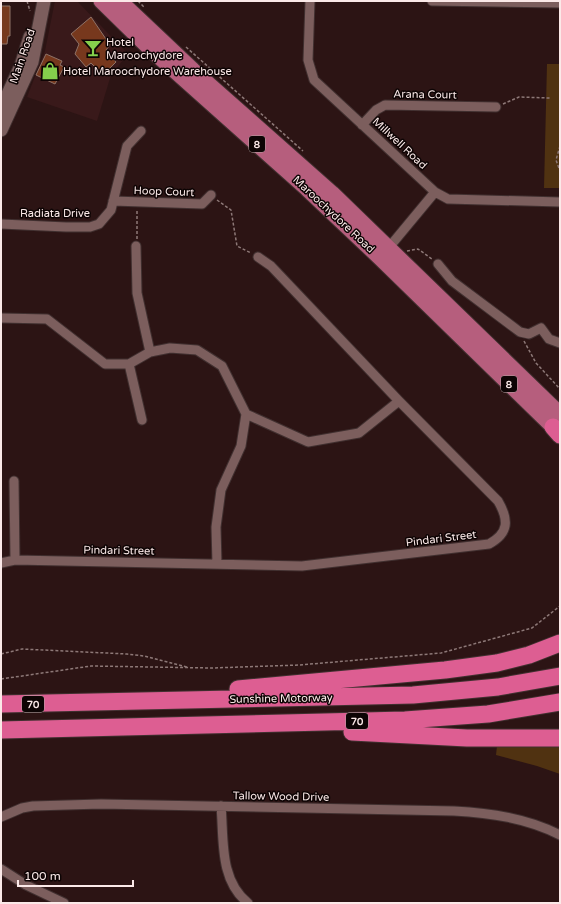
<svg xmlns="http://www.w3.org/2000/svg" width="561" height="904" font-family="'Varela Round',sans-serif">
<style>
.built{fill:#39191a}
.green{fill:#503211}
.building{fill:#77381d;stroke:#8e7267}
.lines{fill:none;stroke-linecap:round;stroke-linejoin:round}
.street-casing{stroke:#413030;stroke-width:11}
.secondary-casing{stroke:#413030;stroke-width:15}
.primary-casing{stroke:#413030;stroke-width:17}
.highway-casing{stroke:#413030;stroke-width:19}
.path{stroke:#8d7877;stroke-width:1.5;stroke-dasharray:3 2;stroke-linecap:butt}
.street{stroke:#7c5e5d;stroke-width:9}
.secondary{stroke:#7c5e5d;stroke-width:13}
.primary{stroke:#b65e7d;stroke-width:15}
.highway{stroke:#dd5e92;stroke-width:17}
.labels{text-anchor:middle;stroke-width:3;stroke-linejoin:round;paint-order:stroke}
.shield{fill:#0d0404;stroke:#b4a4a4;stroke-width:1}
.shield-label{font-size:10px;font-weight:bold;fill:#fbe9e8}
.poi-label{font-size:11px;fill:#fbe9e8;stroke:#0d0404;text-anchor:start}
.street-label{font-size:11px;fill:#fbe9e8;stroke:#0d0404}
</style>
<rect width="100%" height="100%" fill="#2c1414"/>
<path class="built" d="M55,1H77L128,54L111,75L97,121L27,97L45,51Z"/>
<path class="green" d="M547,64H560V188H544Z
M497,746L560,747V774L537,766L496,755Z"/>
<path class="building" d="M1,6H10V36H8L7,44H1Z
M91,17L110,45L106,50L116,62L103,75L91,63L86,67L75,54L79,44L71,34Z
M46,54L62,61L60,65L64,67L55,84L36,75Z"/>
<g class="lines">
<g class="street-casing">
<path id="street" d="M310,1L308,60L314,80L435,192L448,199L560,202
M432,1L560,3
M362,125L376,110L385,105L496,107
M113,201L202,204L211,195
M1,224L66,227H90L99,224L111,210L127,146L141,131
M136,246L137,293L150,352
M386,251L435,192
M438,264L452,281L520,332L529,334L541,328L549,339L560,343
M1,318L47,319L105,364H129L150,352L170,348L197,350L222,366L246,414L241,446L221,490L216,527L217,564
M129,364L142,420
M246,414L308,442L359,433L399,401
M14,481L15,560
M1,563L15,560L302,566L489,544C509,533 509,520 498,501L399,401L271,266L258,257
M221,806C224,839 219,880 248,903
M1,817L22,808L33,806L101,804L454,811C490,813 527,818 560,835
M1,869L26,885L64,903"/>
</g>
<g class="secondary-casing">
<path id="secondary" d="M1,109L21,66L30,37
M1,130L32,62L44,1"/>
</g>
<g class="primary-casing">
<path id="primary" d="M101,1L150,49L307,189L380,258L553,427
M120,1L193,70L332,193L560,414"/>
</g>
<g class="highway-casing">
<path id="highway" d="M553,427L560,435
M238,689L445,670L497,663L529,655L560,643
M1,704L413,695L498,687L560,676
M1,730L405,720L488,714L560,702
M352,732L467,738H560"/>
</g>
<path class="path" d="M27,1L30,11
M138,1L144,7
M186,47L303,151
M503,104L519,97L550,98
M560,146L556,160L560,171
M217,200L231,210L237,246L251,253
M137,239V210
M407,251L418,249L432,259
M524,341L536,363L560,389
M1,654L22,649L127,654L144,656L187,667
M1,679L91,666L212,668L299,665L441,653L532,628L560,606"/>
<use href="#street" class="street"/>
<use href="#secondary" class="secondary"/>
<use href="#primary" class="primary"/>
<use href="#highway" class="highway"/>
</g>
<defs>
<g id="bar-bare" transform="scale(1.38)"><path d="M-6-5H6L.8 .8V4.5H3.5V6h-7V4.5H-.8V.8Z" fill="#85cf4c" stroke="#0d0404" stroke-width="2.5" paint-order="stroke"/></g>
<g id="shop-bare" transform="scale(1.38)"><path d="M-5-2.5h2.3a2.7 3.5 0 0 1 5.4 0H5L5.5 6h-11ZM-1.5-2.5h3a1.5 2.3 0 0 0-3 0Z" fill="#85cf4c" stroke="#0d0404" stroke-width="2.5" paint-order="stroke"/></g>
</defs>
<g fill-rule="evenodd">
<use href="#bar-bare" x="93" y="48"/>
<use href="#shop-bare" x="50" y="71"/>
</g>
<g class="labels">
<g class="shield">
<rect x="249" y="136" width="16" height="16" rx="3"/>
<rect x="501" y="376" width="16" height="16" rx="3"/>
<rect x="22" y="696" width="22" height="16" rx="3"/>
<rect x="346" y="713" width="22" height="16" rx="3"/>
</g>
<g class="shield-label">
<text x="257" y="148">8</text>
<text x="509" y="388">8</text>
<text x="33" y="708">70</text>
<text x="357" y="725">70</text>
</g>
<g class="poi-label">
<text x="106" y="46">Hotel<tspan x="106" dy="13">Maroochydore</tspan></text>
<text x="63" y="75">Hotel Maroochydore Warehouse</text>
</g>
<g class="street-label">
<text transform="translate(22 56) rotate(-71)" y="4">Main Road</text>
<text transform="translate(425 94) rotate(1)" y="4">Arana Court</text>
<text transform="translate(400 143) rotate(43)" y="4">Millwell Road</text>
<text transform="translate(164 191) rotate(2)" y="4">Hoop Court</text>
<text x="55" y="217">Radiata Drive</text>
<text transform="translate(334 214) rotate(43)" y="4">Maroochydore Road</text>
<text transform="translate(441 538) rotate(-7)" y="4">Pindari Street</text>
<text transform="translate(119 550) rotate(1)" y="4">Pindari Street</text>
<text transform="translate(281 698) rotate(-1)" y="4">Sunshine Motorway</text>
<text transform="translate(281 796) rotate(1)" y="4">Tallow Wood Drive</text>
</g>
</g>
<rect width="561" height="904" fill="none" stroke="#fbe9e8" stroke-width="4"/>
<path d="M18 880v6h115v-6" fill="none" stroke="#fbe9e8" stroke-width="2"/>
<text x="24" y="880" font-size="12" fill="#fbe9e8" stroke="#0d0404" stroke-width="3" paint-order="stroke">100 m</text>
</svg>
